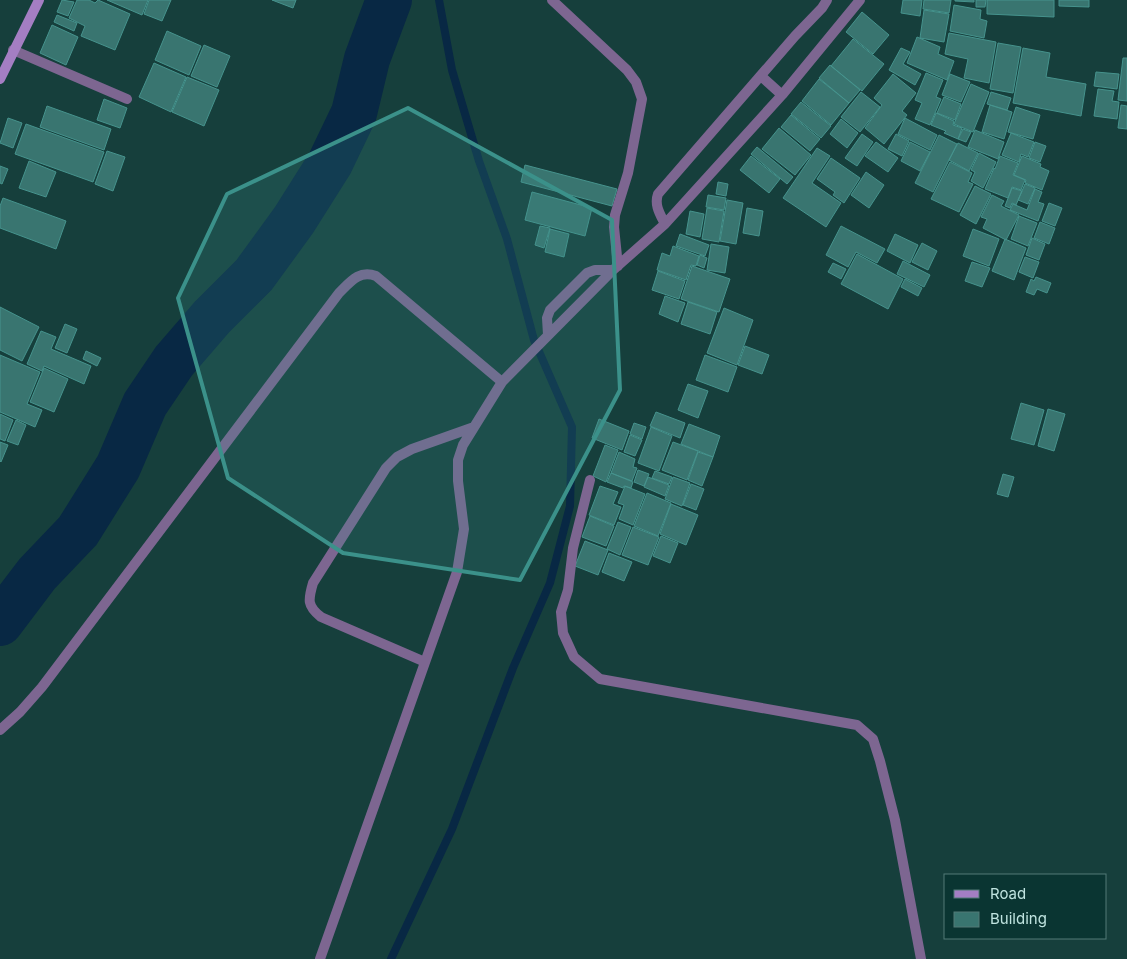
<svg xmlns="http://www.w3.org/2000/svg" width="1127" height="959" font-family="Inter,sans-serif">
<style>
.lines{fill:none;stroke-linecap:round;stroke-linejoin:round}
.stream{stroke:#082844;stroke-width:8}
.river{stroke:#082844;stroke-width:46}
.building{fill:#397570;stroke:#46938d}
.service{stroke:#7d6691;stroke-width:10}
.minor{stroke:#7d6691;stroke-width:10}
.secondary{stroke:#a47ec3;stroke-width:10}
.marked{fill:#3b918a;fill-opacity:0.2;stroke:#3b918a;stroke-width:4;stroke-linejoin:round}
</style>
<rect width="100%" height="100%" fill="#163f3c"/>
<g class="lines">
<path class="stream" d="M391,959L452,829L513,668L550,583L570,506L572,427L534,340L507,239L479,161L452,70L439,0"/>
<path class="river" d="M0,623L37,574L78,531L118,467L145,404L174,361L212,317L254,275L294,220L330,163L354,113L367,59L389,0"/>
</g>
<path class="building" d="M62,0L74,2L68,16L57,12Z
M77,0H89L95,3L98,0L130,14L115,50L81,36L85,26L69,18Z
M107,0H148L142,15Z
M149,0H171L162,21L144,14Z
M272,0H296L293,8Z
M903,0H922L920,16L901,13Z
M924,0H951L949,13L923,9Z
M955,0H974V2L955,1Z
M976,0H986L985,7H976Z
M987,0H1054V17L987,14Z
M1059,0H1089V7L1059,6Z
M954,5L981,10L980,19L987,21L984,38L950,31Z
M924,10L949,14L944,42L920,38Z
M862,12L889,35L873,54L846,32Z
M57,15L77,23L74,31L54,22Z
M52,25L78,37L66,65L40,53Z
M167,31L201,46L189,75L155,60Z
M949,33L996,42L989,83L964,78L968,59L945,54Z
M917,37L940,47L938,54L954,61L947,80L907,63Z
M853,39L884,64L862,91L831,66Z
M998,43L1021,47L1013,93L990,89Z
M204,45L230,56L217,87L191,76Z
M901,48L910,52L903,64L921,74L915,85L889,70Z
M1023,48L1050,53L1046,77L1086,84L1081,116L1013,103Z
M1123,58H1127V101L1118,100Z
M154,63L186,77L171,112L139,97Z
M830,65L860,90L849,103L819,78Z
M1096,72L1119,74L1117,89L1094,86Z
M926,73L943,80L936,97L941,99L930,125L915,119L922,103L915,100Z
M893,74L916,93L902,111L907,115L884,144L865,128L882,105L874,98Z
M950,74L970,82L961,102L942,95Z
M187,77L219,90L204,126L172,112Z
M819,79L849,103L831,125L802,101Z
M971,84L989,92L973,132L954,124Z
M1098,89L1114,91L1112,101L1119,102L1117,119L1094,116Z
M861,92L880,107L860,132L841,117Z
M991,92L1011,98L1007,110L987,104Z
M944,97L961,104L955,120L937,113Z
M104,99L127,108L120,128L97,120Z
M801,102L831,126L821,138L791,114Z
M990,105L1012,112L1004,139L982,132Z
M1121,105L1127,106V129L1118,128Z
M47,106L111,129L104,150L40,127Z
M1016,107L1040,115L1033,139L1008,132Z
M936,113L954,121L953,125L962,128L958,139L944,133L946,131L931,125Z
M791,115L820,139L810,151L781,127Z
M8,118L22,123L13,148L0,143Z
M905,118L937,135L930,150L898,134Z
M841,119L858,133L847,148L830,134Z
M26,124L104,152L93,182L15,154Z
M779,128L811,155L795,175L762,149Z
M963,129L971,132L966,142L958,139Z
M975,130L1004,142L998,159L968,147Z
M1011,133L1034,142L1028,157L1021,154L1019,162L1002,155Z
M862,134L873,142L857,166L845,158Z
M896,134L909,141L902,156L888,149Z
M939,135L957,144L933,192L915,183Z
M876,142L898,158L888,172L865,156Z
M910,142L930,152L920,171L901,161Z
M1035,142L1046,146L1040,162L1029,158Z
M958,143L978,153L969,171L949,160Z
M757,147L793,177L787,184L751,154Z
M817,148L830,156L812,183L841,203L826,227L783,198Z
M107,151L125,157L113,191L95,184Z
M979,153L996,162L983,188L971,181L975,172L971,170Z
M751,156L780,179L769,193L740,170Z
M1000,156L1018,163L1013,175L1025,180L1021,190L1012,187L1008,198L985,189L994,168L995,169Z
M1022,156L1041,164L1040,167L1049,171L1042,190L1025,183L1026,180L1014,175Z
M831,158L860,178L844,203L833,195L835,192L817,179Z
M29,161L56,172L46,197L19,188Z
M950,162L972,173L968,182L973,184L959,212L931,199Z
M525,165L617,189L612,206L521,182Z
M0,166L8,169L2,184L0,183Z
M866,172L884,185L869,208L851,195Z
M718,182L728,184L726,196L716,194Z
M1025,184L1035,188L1028,204L1018,200Z
M975,186L991,194L976,224L960,215Z
M1012,188L1022,191L1016,205L1012,203L1010,208L1005,206Z
M1035,189L1042,192L1038,202L1044,204L1038,221L1010,210L1013,204L1027,210Z
M532,192L592,208L585,236L525,220Z
M708,195L726,198L724,210L706,207Z
M992,195L1004,201L1001,206L1019,215L1006,240L983,228L987,219L981,217Z
M3,198L66,221L56,249L0,228V206Z
M727,200L743,203L736,244L720,241Z
M1049,203L1062,208L1055,226L1042,221Z
M707,208L724,211L719,242L702,239Z
M747,208L763,211L759,236L743,233Z
M690,211L704,214L700,237L686,234Z
M1019,216L1037,223L1028,246L1011,239Z
M1040,222L1055,228L1049,244L1034,238Z
M540,226L550,228L544,248L535,245Z
M841,226L885,249L877,263L856,252L848,267L826,255Z
M550,229L569,234L564,257L545,252Z
M973,229L999,239L989,266L963,256Z
M680,234L709,245L705,256L676,246Z
M895,234L918,245L910,263L887,251Z
M1032,238L1045,244L1039,260L1026,255Z
M1005,239L1026,248L1014,280L992,271Z
M922,243L937,251L928,270L912,262Z
M711,244L729,247L725,273L707,270Z
M673,246L699,256L696,266L691,265L686,280L657,270L662,253L670,256Z
M857,254L903,279L888,309L841,284Z
M700,255L707,258L704,268L697,265Z
M1025,257L1039,262L1033,278L1019,272Z
M903,261L930,275L924,287L897,274Z
M972,262L990,268L982,287L965,281Z
M833,263L846,269L841,279L828,272Z
M692,266L730,279L719,312L681,299Z
M658,271L685,281L679,299L652,290Z
M1036,277L1051,283L1047,293L1037,289L1034,295L1026,292L1031,279L1034,281Z
M905,279L922,288L918,296L901,287Z
M665,296L685,303L678,322L659,314Z
M688,302L717,312L710,334L681,324Z
M0,307L39,327L22,361L0,350Z
M724,308L753,320L737,365L707,353Z
M65,324L77,329L67,353L55,348Z
M41,331L56,337L51,349L91,366L84,384L44,366L42,371L27,364Z
M745,346L769,355L762,374L738,365Z
M86,351L101,358L97,366L83,359Z
M0,355L40,372L27,404L42,410L35,427L0,412Z
M705,355L737,367L728,392L696,380Z
M44,368L68,379L54,412L30,402Z
M688,384L708,391L698,418L678,410Z
M1021,403L1044,410L1034,445L1011,439Z
M1048,409L1065,414L1054,451L1038,446Z
M656,412L685,423L680,438L650,426Z
M0,414L13,420L5,441L0,439Z
M599,419L629,431L622,450L592,438Z
M16,420L26,425L18,445L7,441Z
M634,423L646,427L642,439L630,434Z
M689,424L720,436L713,457L681,444Z
M651,427L672,436L659,471L638,463Z
M630,435L642,440L635,456L624,452Z
M0,442L8,445L1,462L0,461Z
M673,442L698,451L687,480L662,470Z
M605,445L618,450L606,482L593,476Z
M619,452L635,459L633,467L637,468L632,481L611,473Z
M698,452L713,457L702,486L688,480Z
M638,470L649,474L644,486L634,482Z
M655,471L672,477L669,484L652,478Z
M611,473L633,482L631,488L624,486L623,488L607,482Z
M1003,474L1014,477L1008,497L997,494Z
M648,477L669,485L665,496L644,487Z
M673,477L690,483L682,506L665,499Z
M691,484L704,489L696,510L683,505Z
M600,486L618,492L613,504L621,507L614,525L589,515Z
M625,486L645,494L633,525L619,519L624,505L618,503Z
M647,493L671,503L658,536L634,526Z
M671,504L698,515L686,545L660,534Z
M590,516L614,526L606,546L582,537Z
M618,522L631,527L620,555L607,549Z
M633,527L659,537L648,565L622,555Z
M661,536L678,543L670,563L653,556Z
M585,541L608,550L598,575L575,566Z
M609,553L632,562L624,581L602,572Z"/>
<g class="lines">
<path class="service" d="M552,0L627,70L636,82L642,99L628,173L615,215L614,227L618,266
M761,76L782,95
M665,224C660,214 654,205 658,194L795,36L822,8L827,0
M548,335L547,318L550,310L587,273L595,270H613
M425,662L321,617C307,606 308,600 313,583L386,468L397,457L412,449L474,427
M0,730L20,712L42,687L339,293C351,281 359,270 376,276L502,382L613,270L665,224L782,95L860,0
M320,959L457,572L464,529L458,481V460L463,445L502,382"/>
<path class="minor" d="M13,50L127,99
M590,480L573,548L568,590L561,612L563,633L574,657L600,679L857,725L873,739L880,761L895,820L921,959"/>
<path class="secondary" d="M0,79L39,0"/>
</g>
<path class="marked" d="M408,108L612,220L620,390L520,580L343,553L228,478L178,298L227,194Z"/>
<rect x="944" y="874" width="162" height="65" fill="#0a3532" stroke="#527b77"/>
<rect x="954" y="890" width="25" height="8" fill="#a47ec3" stroke="#527b77"/>
<text x="990" y="899" font-size="15" fill="#bfe3df">Road</text>
<rect x="954" y="912" width="25" height="15" fill="#397570" stroke="#527b77"/>
<text x="990" y="924" font-size="15" fill="#bfe3df">Building</text>
</svg>
